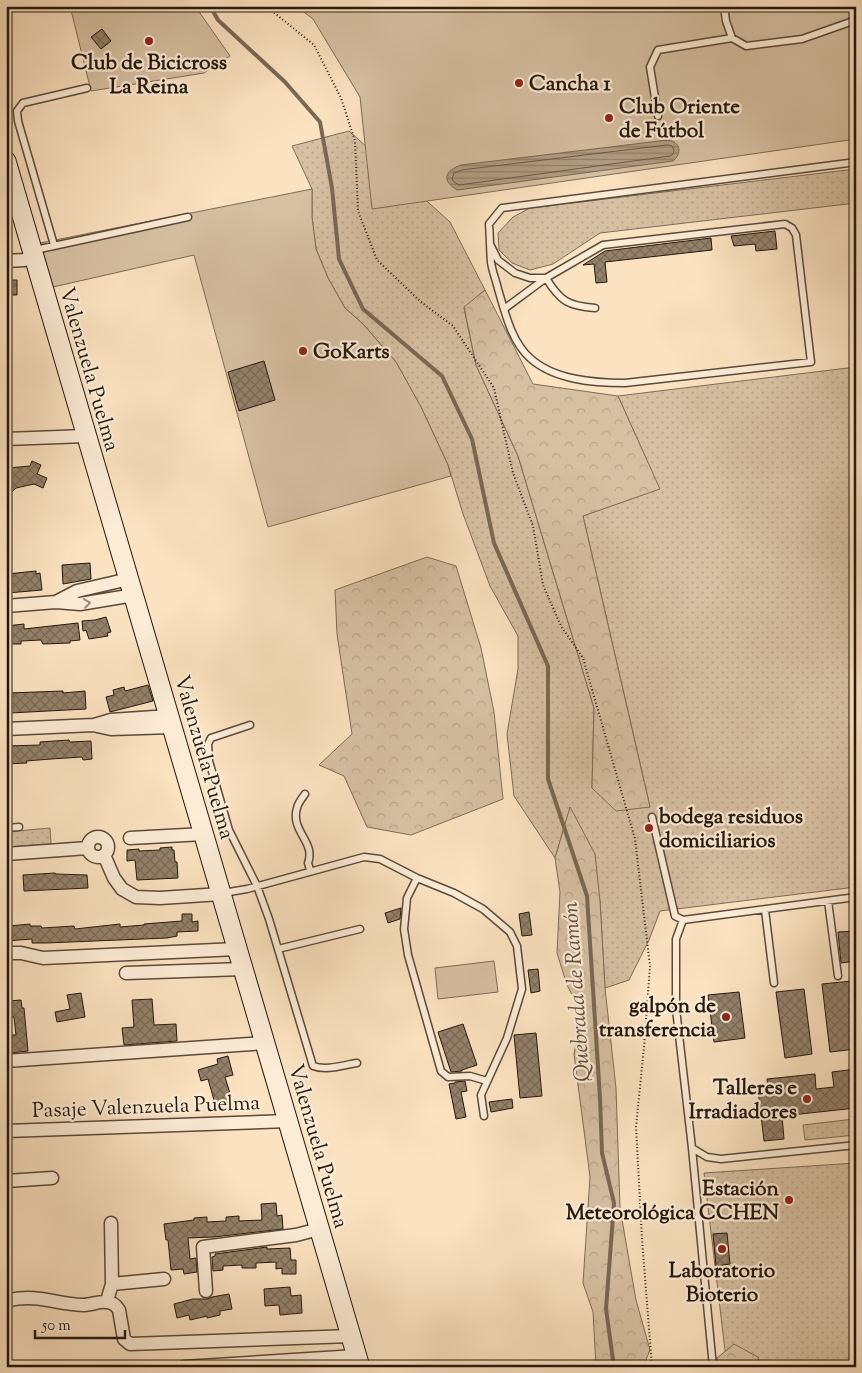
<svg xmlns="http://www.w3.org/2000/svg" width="862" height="1373" font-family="'Sorts Mill Goudy',serif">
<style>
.green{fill:url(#green-dots);stroke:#7d6c58}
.forest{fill:url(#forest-crowns);stroke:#7d6c58}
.pitch{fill:#d6c0a2;stroke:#7d6c58}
.water{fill:url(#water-rules);stroke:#796854}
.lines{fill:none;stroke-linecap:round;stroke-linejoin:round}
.shore{stroke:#6b5a48;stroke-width:1}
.stream{stroke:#796854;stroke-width:4}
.building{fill:url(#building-cross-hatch);stroke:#24180d}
.lane-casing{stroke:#5a4a3a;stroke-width:9}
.street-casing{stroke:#5a4a3a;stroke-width:15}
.secondary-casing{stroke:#24180d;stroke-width:21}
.path{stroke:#24180d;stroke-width:2;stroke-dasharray:1 2.5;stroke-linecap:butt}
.lane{stroke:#fcecd6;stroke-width:6}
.street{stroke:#fcecd6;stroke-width:12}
.secondary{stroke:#fcecd6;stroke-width:19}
.oneway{stroke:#9b8d7c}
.poi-dot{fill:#8f2418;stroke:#fcecd6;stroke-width:2}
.labels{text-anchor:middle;stroke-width:4.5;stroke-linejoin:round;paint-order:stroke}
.poi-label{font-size:21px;font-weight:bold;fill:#24180d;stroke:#fcecd6;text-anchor:start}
.street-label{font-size:21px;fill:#24180d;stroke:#fcecd6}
.water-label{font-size:22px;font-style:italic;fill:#5d4d3c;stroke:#fcecd6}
</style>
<defs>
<pattern id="green-dots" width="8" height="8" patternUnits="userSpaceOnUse" patternTransform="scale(1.25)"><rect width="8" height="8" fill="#d6c0a2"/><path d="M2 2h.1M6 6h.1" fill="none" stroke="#b8a48a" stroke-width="1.8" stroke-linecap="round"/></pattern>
<pattern id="forest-crowns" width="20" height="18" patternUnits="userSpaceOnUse" patternTransform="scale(1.25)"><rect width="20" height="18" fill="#d6c0a2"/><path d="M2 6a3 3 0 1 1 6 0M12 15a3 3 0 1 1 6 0" fill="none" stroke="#b8a48a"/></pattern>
<pattern id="water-rules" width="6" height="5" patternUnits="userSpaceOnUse" patternTransform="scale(1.25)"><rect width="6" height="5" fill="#b29d83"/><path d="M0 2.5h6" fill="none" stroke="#917f6a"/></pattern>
<pattern id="building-cross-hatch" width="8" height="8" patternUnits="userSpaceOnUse" patternTransform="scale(1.25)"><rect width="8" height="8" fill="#94816a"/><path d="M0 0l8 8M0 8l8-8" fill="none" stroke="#796956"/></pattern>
</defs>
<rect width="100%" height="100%" fill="#fbe2c0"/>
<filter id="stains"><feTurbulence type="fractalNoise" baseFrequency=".004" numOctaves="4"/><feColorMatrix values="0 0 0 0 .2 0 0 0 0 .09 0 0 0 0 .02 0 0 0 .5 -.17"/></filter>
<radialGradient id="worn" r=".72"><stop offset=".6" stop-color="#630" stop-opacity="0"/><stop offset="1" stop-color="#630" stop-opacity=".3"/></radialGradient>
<path class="green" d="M349,131L450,222L485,290L464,308L476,365L518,456L594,708L592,788L650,807L583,516L659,488L618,396L856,367V887L660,911L649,940L629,980L605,988L600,901L570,808L555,858L514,796L507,734L518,669V636L490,586L463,514L448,465L421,407L396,362L363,324L345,308L328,278L316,249L312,217V189L292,146Z
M856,169V203L600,233L553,264L530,270L512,263L499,250L498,233L513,217L530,208Z
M50,828L51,844L6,847V832Z
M854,1119L856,1135L805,1140L803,1125Z
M856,1163V1367H727L704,1173Z"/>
<path class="forest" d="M485,290L533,384L618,396L660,489L583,516L650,807L616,811L592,788L594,708L518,456L476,365L464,307Z
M427,557L456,566L481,648L494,712L503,799L411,835L367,827L344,776L319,765L352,734L337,634L335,590Z
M570,807L595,854L600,901L605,988L616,1088L620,1208L636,1300L650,1350L643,1367H596L593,1312L583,1283L590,1177L574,1054L582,1014L567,985L557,953L560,892L555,858Z
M734,1344L758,1357L760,1367H718L717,1358Z"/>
<path class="pitch" d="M70,6H195L230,56L204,73L91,91Z
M296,6H856V139L372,209L360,97L313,19Z
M312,189V217L316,249L328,278L345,308L363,324L396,362L421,407L448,465L451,476L268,527L194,255L53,287L40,243Z
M494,961L498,992L438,999L435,968Z"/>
<path class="water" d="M668,140C681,142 682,154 673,161L457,190C441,180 445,171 461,165Z"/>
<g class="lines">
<path class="shore" d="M668,145L672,146L674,150L673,154L670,156L459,185L454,182L452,179L454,173L462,170Z"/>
<path class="stream" d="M210,6L218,20L285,82L320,122L332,188L339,259L363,309L442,376L472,439L494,543L548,666V779L587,896L600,1098L602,1153L614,1203L606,1309L614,1367"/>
</g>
<path class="building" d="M102,29L111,41L101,49L91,37Z
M775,231L777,249L756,251L755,244L734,246L731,236Z
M711,238L712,250L605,262L607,282L596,283L594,264L583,265L605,251Z
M6,280H17V295H6Z
M264,361L275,400L239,411L228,372Z
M32,461L41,465L37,474L47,478L43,488L34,484L16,488L6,497L8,468L30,466Z
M90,563L91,579L63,584L62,565Z
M36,571V574L40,573L42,590L7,593V574Z
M106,617L111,632L107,633L108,636L89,639L86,630L83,631L82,621L95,620Z
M78,623L80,640L70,641V643L43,644L41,640L21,641V644H11L10,641H6V626L24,624V629Z
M148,685L153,701L110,712L106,697L114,695L113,690L124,687L125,691Z
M63,691V693L85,691L86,709L10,713L9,693Z
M69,740L70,742L91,741L92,759L83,760L82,757L51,759L26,761L27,763L6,764V746L40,745V742Z
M172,847V850H174L175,862H177L178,878L137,880L135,860L127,861V850L139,849V851L160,850V848Z
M55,873L56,874L87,875L88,888L24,891L23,875Z
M401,908L400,919L388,923L385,913Z
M529,912L532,935L522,936L519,914Z
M182,914H192V922L198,921V931L177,932V936L167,938L46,943H32V939L6,941V929H9V926L30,924V926H41L42,928L74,926L75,929L120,924V927L144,925V924L182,921Z
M856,931V961L841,963L838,932Z
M538,969L540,991L531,993L528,970Z
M852,981L856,1013V1049L830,1052L822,984Z
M804,989L812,1054L785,1058L776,992Z
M739,992L745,1038L714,1042L708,995Z
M81,993L85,1017L57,1022L55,1012L70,1009L67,995Z
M152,999L154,1025L176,1024L177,1041L124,1045L122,1028L134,1027L132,1000Z
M21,1000L22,1008H24L28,1051L10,1053L9,1041H12V1035H16L14,1017H11L9,1001Z
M463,1024L477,1065L462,1070V1071L451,1072L438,1032Z
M536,1033L542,1096L520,1098L514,1035Z
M228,1056L233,1075L225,1077L232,1100L228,1101L229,1103L216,1107L208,1079L201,1081L198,1070L218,1064L217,1059Z
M856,1069V1108L782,1116L784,1139L764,1141L758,1090L768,1089L767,1079L815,1074L816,1089L834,1087L832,1072Z
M465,1081L467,1091L461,1092L466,1117L456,1119L449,1084L455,1083V1082Z
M512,1099L513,1108L491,1112L489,1102Z
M276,1203L277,1216L282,1215L283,1229L214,1237L188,1238L190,1259L196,1258L197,1272L184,1274L183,1269L171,1270L168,1240H166L164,1224L194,1220V1218L207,1217V1222L226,1221V1217L239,1216V1221L262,1220L261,1204Z
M727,1233L730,1264L716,1266L713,1234Z
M267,1247V1249L290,1248L291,1260H296V1274H282V1268L276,1269V1262L256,1263V1268H242V1265L223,1266V1270L213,1271L212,1257L215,1256V1254Z
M290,1287L291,1296L301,1295L302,1313L280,1315L279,1305L265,1306L264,1289Z
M229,1294L232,1309L220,1311V1315L207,1318V1316L190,1320L189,1315L177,1318L174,1304L193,1299H207L212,1297Z"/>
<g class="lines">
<g class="lane-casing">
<path id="lane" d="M724,6L726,21L732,38L746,46L802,39L856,20
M658,116L650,67L658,50L732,38
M490,244L498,260L515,273L530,278H546L603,245L785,224L792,228L796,235L811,362L625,383C594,383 554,380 530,358C511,341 505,312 498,289C496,280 492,271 491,262C490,250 490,237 489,224L502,208L856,162
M54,245L18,121L17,111L23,103L87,88
M35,250L188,217
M504,309L546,278C560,301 568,306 595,308
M250,725L211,738L208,744L209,761L229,830L257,886L269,919L313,1066C327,1071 343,1065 357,1063
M305,794C302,798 298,803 297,808C290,831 316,842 308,863L310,870
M652,817L675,916L683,920L856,897
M6,828L19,827
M417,878L407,898L404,929L408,955L441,1071L448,1077L470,1076L487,1081
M223,893L247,889L364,857L380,859L417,878L454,893L483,909L510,932L517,946L522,989L507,1038L481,1095L484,1116
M828,901L838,976
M765,910L774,983
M683,920L676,939V1009L692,1148L713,1367
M278,949L360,929
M692,1148L707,1157L721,1159L856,1145"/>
</g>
<g class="street-casing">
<path id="street" d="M6,261L24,260L34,257
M6,439L86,436
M56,602L77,591L129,579
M6,606L56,602L80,604L134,595
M97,726L111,729L172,727
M6,729L94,725L111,720L169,716
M88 847a10 10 0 1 1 20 0a10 10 0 1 1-20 0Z
M130,838L204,834
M6,854L88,848
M104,855L114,878L122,889L136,897L160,898L221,894
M6,953H21L43,958L237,949
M126,973L243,969
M6,1061L265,1043
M6,1131L288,1121
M6,1181L52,1178
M112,1284L164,1279
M206,1291L203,1247L296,1235L319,1229
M107,1301L112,1284L111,1223
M6,1304L9,1300C39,1294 55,1304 83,1305C91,1305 99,1301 106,1302C112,1302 116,1305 119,1310L124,1339L130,1344L351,1336
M184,1367L356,1356"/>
</g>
<g class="secondary-casing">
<path id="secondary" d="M6,161L360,1367"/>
</g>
<path class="path" d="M266,6L314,45L341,98L355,141L358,211L377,260L421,302L453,326L494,388L513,473L533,526L543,585L561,626L583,658L635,839L650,966L644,1047L636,1127L642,1239L652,1367"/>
<use href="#lane" class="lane"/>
<use href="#street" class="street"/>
<use href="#secondary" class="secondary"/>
</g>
<defs><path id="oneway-chevron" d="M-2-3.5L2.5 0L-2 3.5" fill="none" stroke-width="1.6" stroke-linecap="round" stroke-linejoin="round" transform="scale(1.25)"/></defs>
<use class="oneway" href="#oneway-chevron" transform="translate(87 603) rotate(-9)"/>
<g class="poi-dot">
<circle cx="149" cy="41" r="5"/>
<circle cx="519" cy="83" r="5"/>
<circle cx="609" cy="118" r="5"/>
<circle cx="303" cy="351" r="5"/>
<circle cx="649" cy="828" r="5"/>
<circle cx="726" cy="1017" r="5"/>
<circle cx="807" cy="1099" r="5"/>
<circle cx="789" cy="1200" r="5"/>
<circle cx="722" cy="1249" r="5"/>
</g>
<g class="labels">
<g class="poi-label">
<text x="149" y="69" text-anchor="middle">Club de Bicicross<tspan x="149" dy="24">La Reina</tspan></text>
<text x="529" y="90">Cancha 1</text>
<text x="619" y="113">Club Oriente<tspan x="619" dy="24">de Fútbol</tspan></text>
<text x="313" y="358">GoKarts</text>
<text x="659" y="823">bodega residuos<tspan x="659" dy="24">domiciliarios</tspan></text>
<text x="716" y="1012" text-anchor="end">galpón de<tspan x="716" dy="24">transferencia</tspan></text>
<text x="797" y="1094" text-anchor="end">Talleres e<tspan x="797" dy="24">Irradiadores</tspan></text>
<text x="779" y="1195" text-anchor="end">Estación<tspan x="779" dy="24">Meteorológica CCHEN</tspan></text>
<text x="722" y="1277" text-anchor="middle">Laboratorio<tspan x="722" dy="24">Bioterio</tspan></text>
</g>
<g class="street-label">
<text transform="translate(90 369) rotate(74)" y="7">Valenzuela Puelma</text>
<text transform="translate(205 757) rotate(74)" y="7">Valenzuela Puelma</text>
<text transform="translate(146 1106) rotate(-2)" y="7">Pasaje Valenzuela Puelma</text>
<text transform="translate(319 1146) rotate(74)" y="7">Valenzuela Puelma</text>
</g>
<g class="water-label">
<text transform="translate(575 992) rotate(-94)" y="8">Quebrada de Ramón</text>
</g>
</g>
<rect width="862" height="1373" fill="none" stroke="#fbe2c0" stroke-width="25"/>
<rect x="8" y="8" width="847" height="1358" fill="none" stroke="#24180d" stroke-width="2.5"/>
<rect x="12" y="12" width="837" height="1348" fill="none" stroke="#24180d"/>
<path d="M35 1330v8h90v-8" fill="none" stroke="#24180d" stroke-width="2.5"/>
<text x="42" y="1330" font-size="15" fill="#24180d" stroke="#fcecd6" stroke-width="4" paint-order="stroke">50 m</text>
<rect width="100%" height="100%" filter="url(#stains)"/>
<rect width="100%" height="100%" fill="url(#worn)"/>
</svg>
